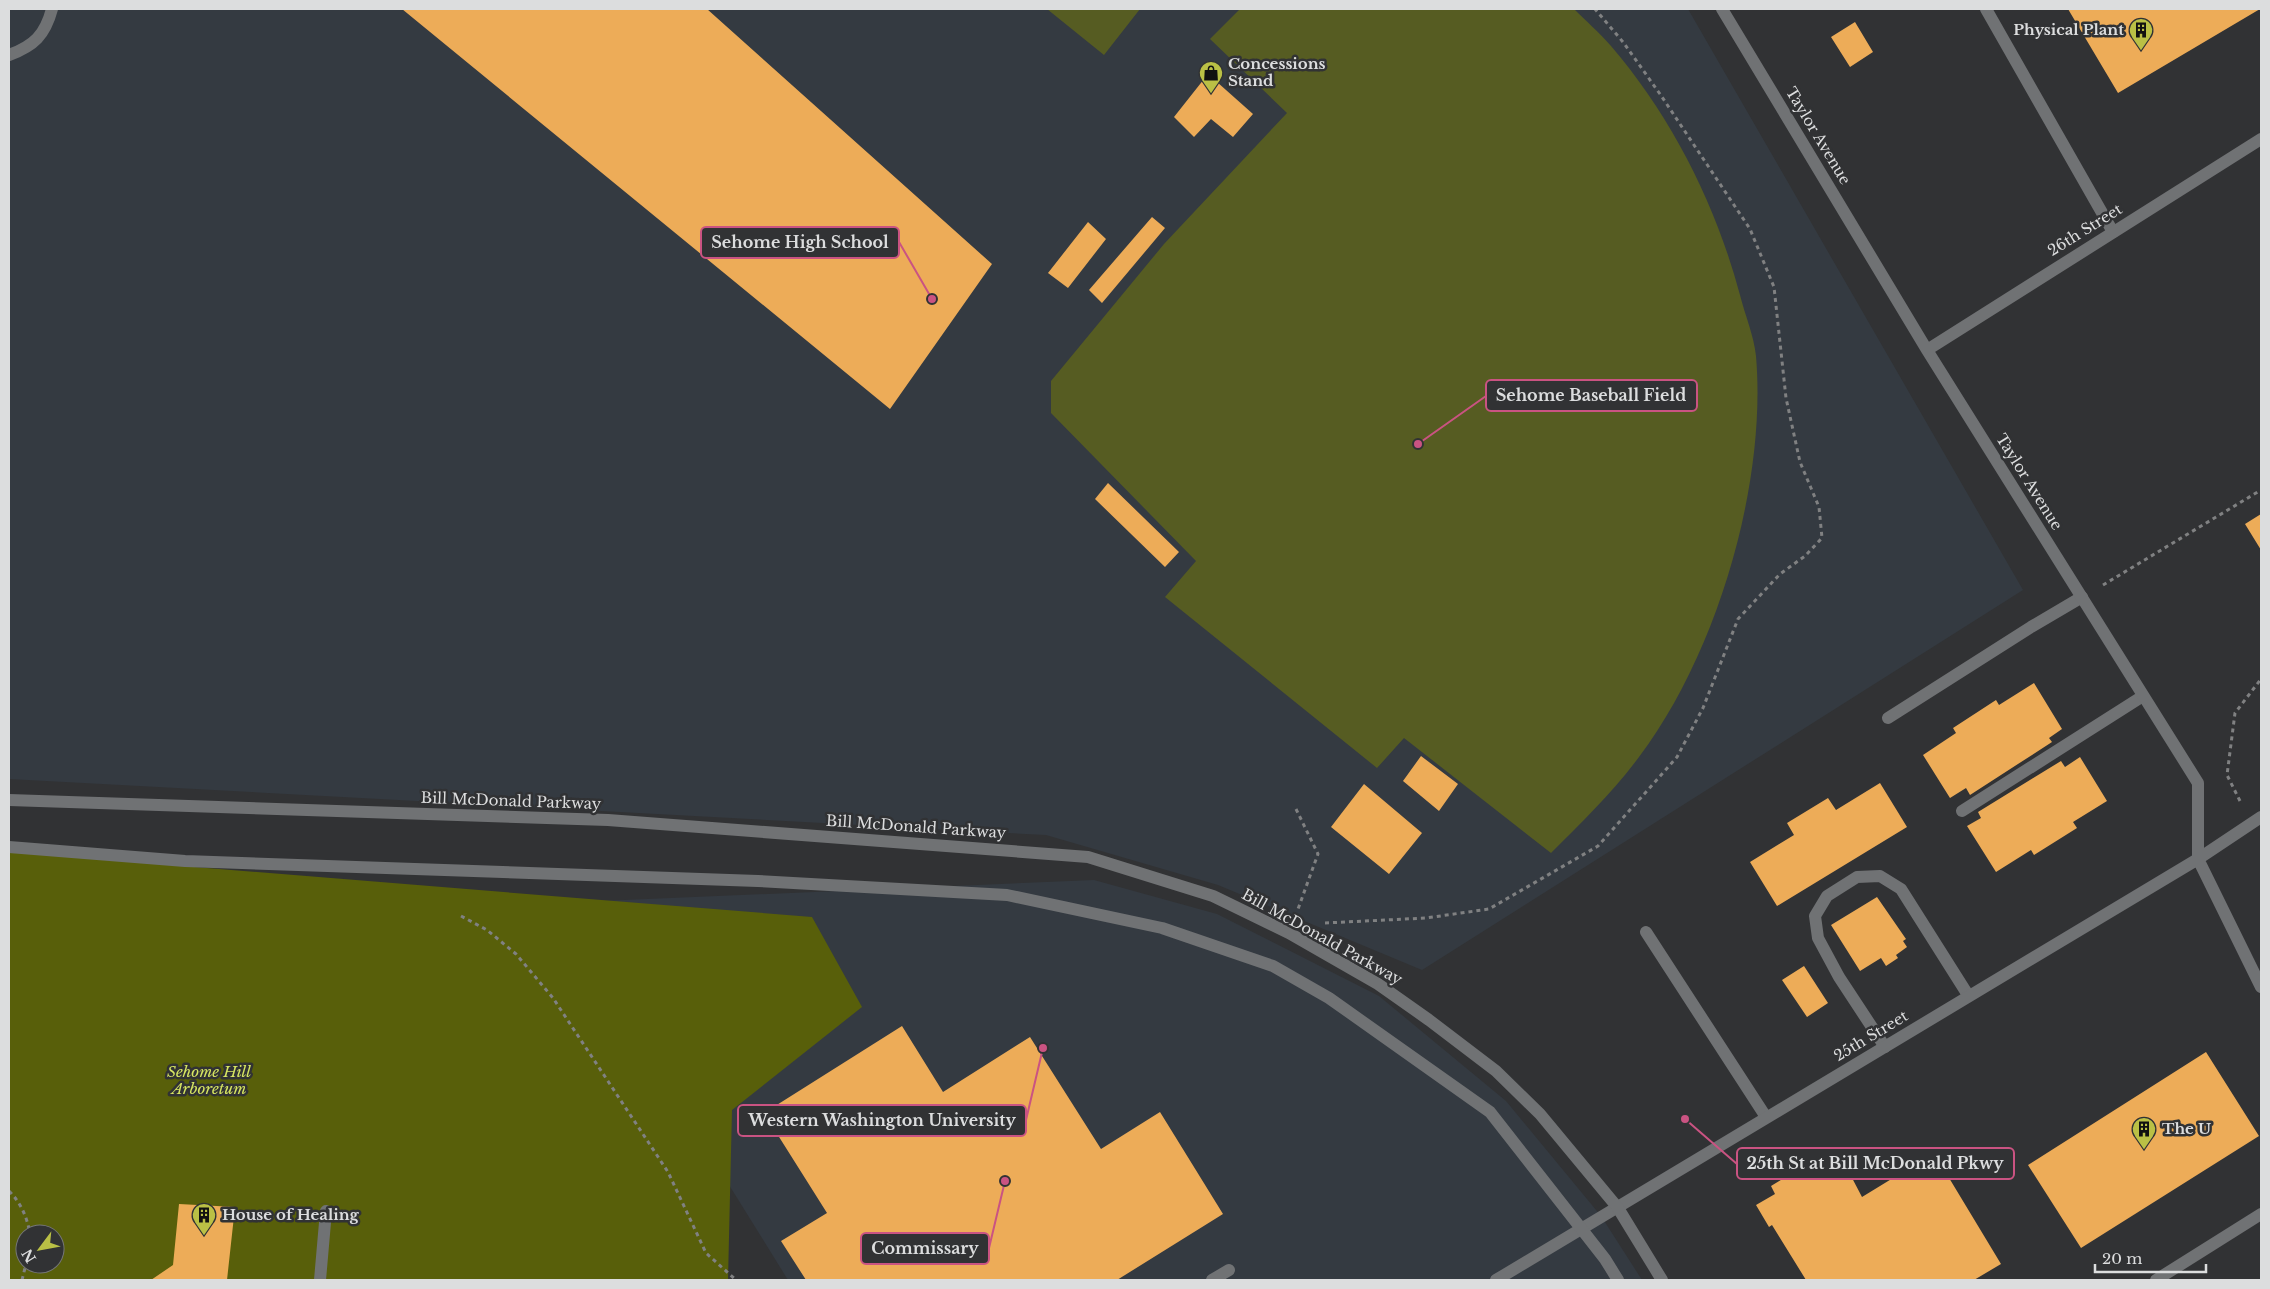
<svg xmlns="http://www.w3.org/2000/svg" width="2270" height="1289" font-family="'Libre Baskerville',serif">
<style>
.built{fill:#343a41}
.green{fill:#565c22}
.forest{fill:#585f0a;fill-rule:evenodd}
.building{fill:#edac58}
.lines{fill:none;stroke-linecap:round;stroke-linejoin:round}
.path{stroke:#808182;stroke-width:3;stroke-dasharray:4 4;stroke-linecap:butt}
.lane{stroke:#707274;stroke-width:12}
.street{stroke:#707274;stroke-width:12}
.secondary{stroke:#707274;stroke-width:12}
.labels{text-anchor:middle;stroke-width:5;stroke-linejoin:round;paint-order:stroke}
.poi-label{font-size:15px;font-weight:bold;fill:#dcddde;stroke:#313234;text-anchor:start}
.street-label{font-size:15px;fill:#dcddde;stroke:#313234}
.park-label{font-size:15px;font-style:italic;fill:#d7e662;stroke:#313234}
.leader{fill:none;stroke:#ca5382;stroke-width:2}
.callout-dot{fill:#ca5382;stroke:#313234;stroke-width:2}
.callout{fill:#313234;stroke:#ca5382;stroke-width:2}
.callout-label{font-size:16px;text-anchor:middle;font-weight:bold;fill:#dcddde}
</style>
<rect width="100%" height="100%" fill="#313234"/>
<path class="built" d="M9,9H1688L2023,590L1422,970L1218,885L1046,835L9,779Z
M1094,880L1217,914L1379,996L1506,1101L1601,1216L1642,1280H788L554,903Z"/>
<path class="green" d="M1047,9H1140L1104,55Z
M1240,9H1574C1586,21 1600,33 1611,46C1672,117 1716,205 1740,295C1745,315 1754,336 1756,356C1767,484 1717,654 1639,757C1613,792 1582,822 1551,853L1404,738L1377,768L1165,597L1196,561L1051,413V381L1164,244L1287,113L1210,39Z"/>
<path class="forest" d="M9,852L812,917L862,1007L732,1110L728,1280H9ZM25,1234H55V1264H25Z"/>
<path class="building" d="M402,9H707L992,264L890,409Z
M2068,9H2260L2118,93Z
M1855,22L1873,52L1850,67L1831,37Z
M1208,74L1253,114L1233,137L1211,119L1194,137L1174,117Z
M1152,217L1165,228L1102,303L1089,290Z
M1088,222L1106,239L1068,288L1048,273Z
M1108,483L1179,552L1165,567L1095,499Z
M2261,514V550L2245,524Z
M2034,683L2062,729L2049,738L2052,742L1970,795L1966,788L1950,798L1923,755L1956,733L1953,728L1996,700L1999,705Z
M1421,756L1458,784L1439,811L1403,781Z
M2080,757L2107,801L2073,822L2077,828L2034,855L2031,850L1996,872L1967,826L1981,818L1978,812L2061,761L2065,767Z
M1880,783L1907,827L1777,906L1750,862L1794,835L1787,823L1828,798L1836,810Z
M1364,784L1422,833L1389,874L1331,827Z
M1877,897L1906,939L1903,941L1907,947L1896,955L1898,958L1886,966L1881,958L1860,971L1831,925Z
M1804,966L1828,1003L1807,1017L1782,980Z
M902,1026L943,1092L1030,1037L1101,1149L1160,1112L1223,1214L1117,1280H806L781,1241L827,1213L769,1121L777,1116L772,1108Z
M2206,1052L2259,1136L2081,1248L2028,1165Z
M1934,1153L2001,1264L1974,1280H1806L1772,1225L1769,1227L1756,1205L1775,1194L1771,1186L1817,1158L1821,1166L1840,1155L1862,1197Z
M179,1204L235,1207L227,1280H151L173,1265Z"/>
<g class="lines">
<path class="path" d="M2103,585L2261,490
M2240,801L2227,775L2235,713L2261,679
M1296,809L1318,854L1298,909
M461,916L487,930L516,954L553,998L668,1172L706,1253L736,1280
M1325,923L1426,918L1489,909L1598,846L1677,757L1703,708L1738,619L1780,574L1805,556L1822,538L1819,507L1800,462L1786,398L1774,287L1750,229L1660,94L1623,42L1595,9
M9,1191C21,1203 27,1217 30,1234
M22,1280L26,1264"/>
<path class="lane" d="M1986,9L2113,232
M9,55C34,46 45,35 52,9
M1888,718L2031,627L2082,597
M1962,811L2143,696
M1646,932L1766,1117
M1885,1047L1839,977L1818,938L1815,916L1827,896L1857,877L1880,876L1901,889L1968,995
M320,1280L326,1211
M1212,1280L1229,1270"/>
<path class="street" d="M1722,9L1927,350L2198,783V859L2261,987
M1927,350L2261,139
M1496,1280L2198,859L2261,817
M2156,1280L2261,1214"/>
<path class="secondary" d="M9,800L608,820L1088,857L1213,896L1289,933L1378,984L1429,1020L1496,1071L1540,1114L1618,1208L1662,1280
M9,847L185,861L758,881L1007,895L1162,928L1273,966L1329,998L1490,1112L1605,1259L1618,1280"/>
</g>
<defs>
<g id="building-pin" transform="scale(1.25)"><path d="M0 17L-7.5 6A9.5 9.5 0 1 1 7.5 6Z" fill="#bac045" stroke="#313234"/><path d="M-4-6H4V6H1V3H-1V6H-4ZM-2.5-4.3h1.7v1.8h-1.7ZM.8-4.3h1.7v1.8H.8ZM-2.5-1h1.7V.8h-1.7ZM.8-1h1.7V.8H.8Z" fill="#111"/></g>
<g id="shop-pin" transform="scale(1.25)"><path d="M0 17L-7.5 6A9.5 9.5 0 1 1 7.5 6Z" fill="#bac045" stroke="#313234"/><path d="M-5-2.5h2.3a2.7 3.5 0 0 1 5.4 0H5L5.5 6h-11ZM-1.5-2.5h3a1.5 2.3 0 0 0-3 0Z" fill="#111"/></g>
</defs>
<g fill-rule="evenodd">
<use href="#building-pin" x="2141" y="30"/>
<use href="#shop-pin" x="1211" y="73"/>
<use href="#building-pin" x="2144" y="1129"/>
<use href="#building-pin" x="204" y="1215"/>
</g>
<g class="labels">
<g class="poi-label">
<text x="2124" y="35" text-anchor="end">Physical Plant</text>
<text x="1228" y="69">Concessions<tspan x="1228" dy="17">Stand</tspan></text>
<text x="2162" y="1134">The U</text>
<text x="222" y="1220">House of Healing</text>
</g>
<g class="street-label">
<text transform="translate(1818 136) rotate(59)" y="5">Taylor Avenue</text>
<text transform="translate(2085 230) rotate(-32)" y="5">26th Street</text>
<text transform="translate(2029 482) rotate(58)" y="5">Taylor Avenue</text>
<text transform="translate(511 801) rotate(2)" y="5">Bill McDonald Parkway</text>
<text transform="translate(916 827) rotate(4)" y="5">Bill McDonald Parkway</text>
<text transform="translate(1322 937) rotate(29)" y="5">Bill McDonald Parkway</text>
<text transform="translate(1871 1036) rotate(-31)" y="5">25th Street</text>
</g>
<g class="park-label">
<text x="209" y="1077">Sehome Hill<tspan x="209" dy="17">Arboretum</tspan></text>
</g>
</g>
<path class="leader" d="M932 299L899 242M1418 444L1486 396M1043 1048L1026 1120M1685 1119L1737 1164M1005 1181L989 1248"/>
<g class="callout-dot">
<circle cx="932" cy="299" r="5"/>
<circle cx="1418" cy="444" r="5"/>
<circle cx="1043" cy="1048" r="5"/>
<circle cx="1685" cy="1119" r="5"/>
<circle cx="1005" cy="1181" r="5"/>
</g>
<g class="callout">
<rect x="701" y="227" width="198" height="31" rx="5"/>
<rect x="1486" y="380" width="211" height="31" rx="5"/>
<rect x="738" y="1105" width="288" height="31" rx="5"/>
<rect x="1737" y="1148" width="277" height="31" rx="5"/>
<rect x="861" y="1233" width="128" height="31" rx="5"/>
</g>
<g class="callout-label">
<text x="800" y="248">Sehome High School</text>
<text x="1591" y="401">Sehome Baseball Field</text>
<text x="882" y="1126">Western Washington University</text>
<text x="1875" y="1169">25th St at Bill McDonald Pkwy</text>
<text x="925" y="1254">Commissary</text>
</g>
<rect width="2270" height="1289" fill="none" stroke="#dcddde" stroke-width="20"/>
<g transform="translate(40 1249) rotate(238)"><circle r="24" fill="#313234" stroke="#757678"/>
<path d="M0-4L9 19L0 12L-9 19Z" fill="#bac045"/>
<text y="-8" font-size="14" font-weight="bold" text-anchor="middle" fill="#dcddde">N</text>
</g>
<path d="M2095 1264v8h111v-8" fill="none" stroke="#dcddde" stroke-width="2.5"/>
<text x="2102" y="1264" font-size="15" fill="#dcddde" stroke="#313234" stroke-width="4" paint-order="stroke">20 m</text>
</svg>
